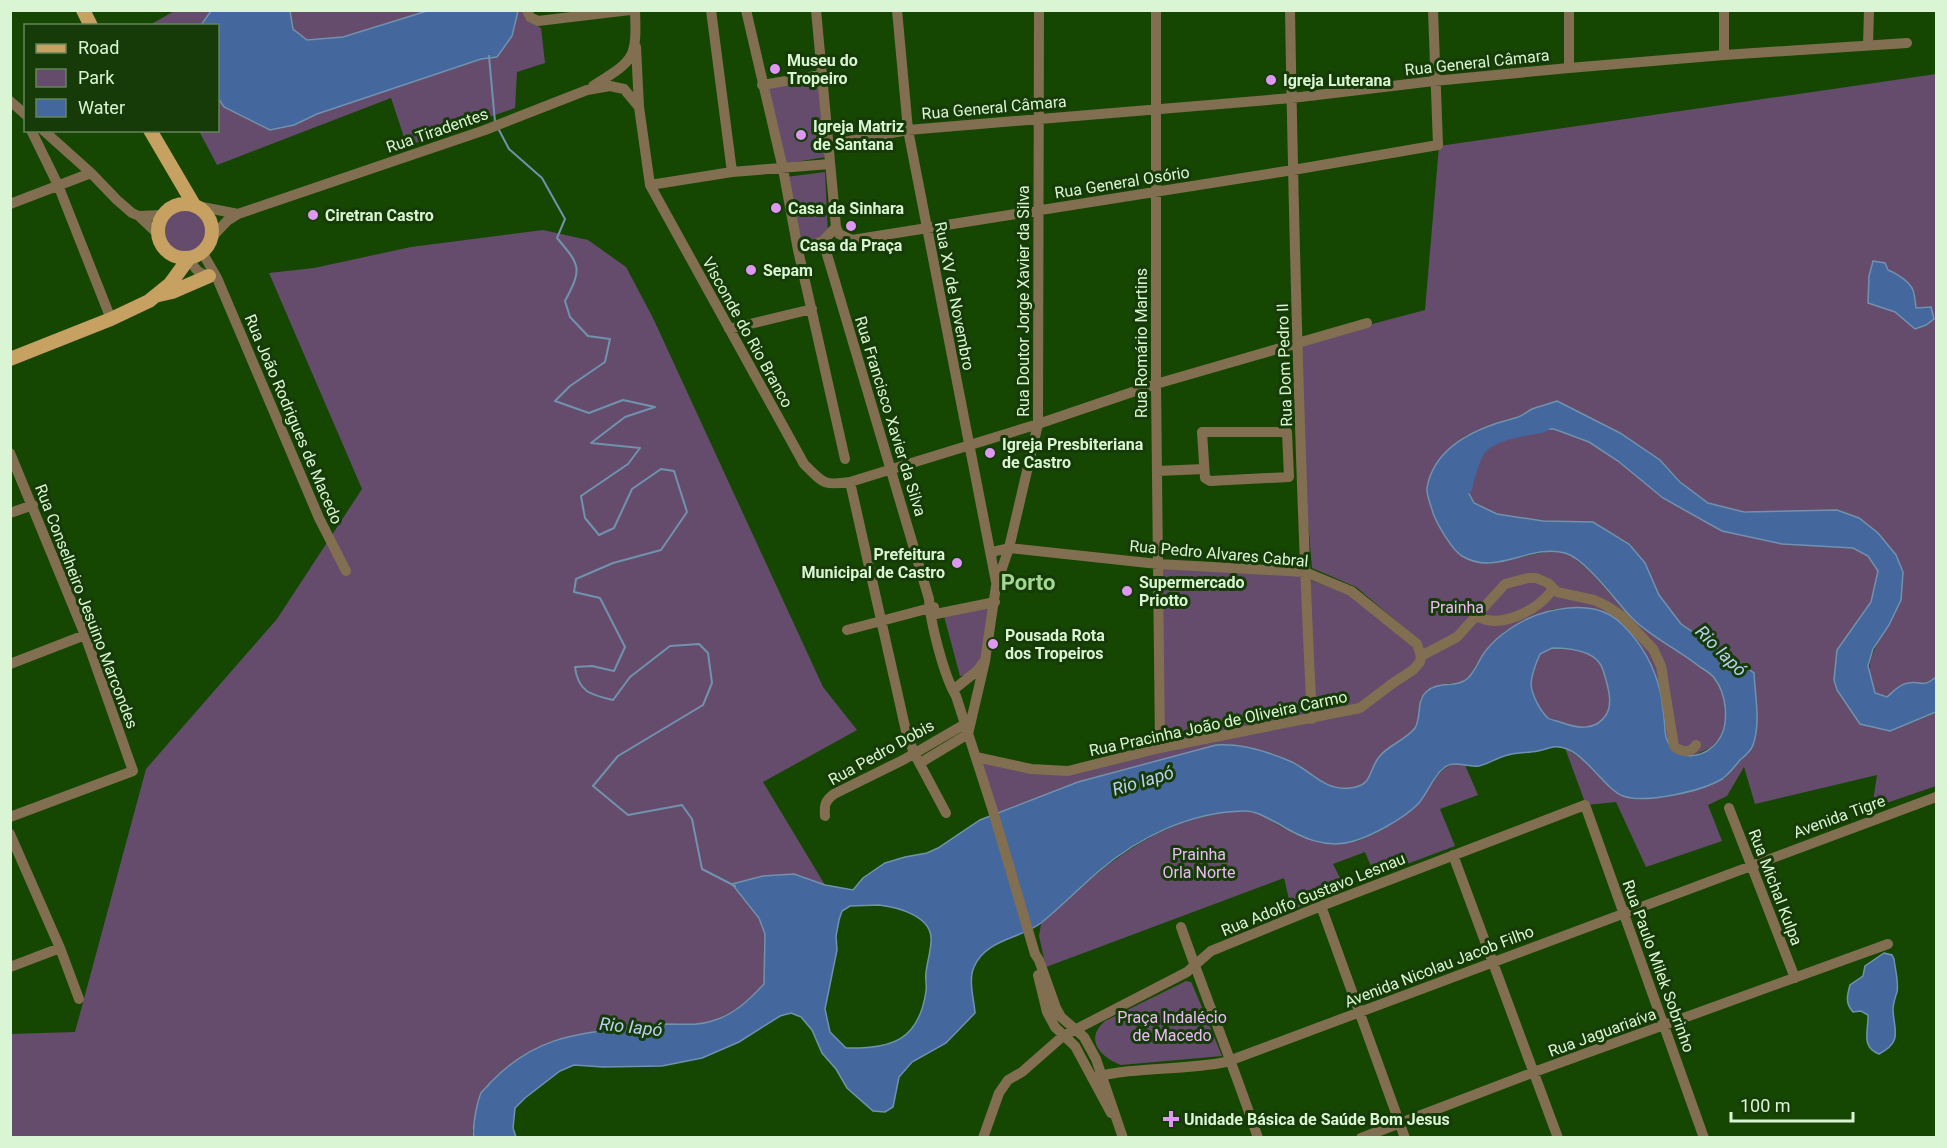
<svg xmlns="http://www.w3.org/2000/svg" width="1947" height="1148" font-family="Roboto,sans-serif">
<style>
.green{fill:#654c6c;fill-rule:evenodd}
.water{fill:#44679e;stroke:#7192ae;stroke-width:1.5;fill-rule:evenodd}
.lines{fill:none;stroke-linecap:round;stroke-linejoin:round}
.stream{stroke:#7192ae;stroke-width:2}
.river{stroke:#44679e;stroke-width:15}
.minor{stroke:#826f51;stroke-width:10}
.major{stroke:#c7a162;stroke-width:14}
.poi-dot{fill:#df98f2;stroke:#163b09;stroke-width:2}
.labels{text-anchor:middle;stroke-width:6;stroke-linejoin:round;paint-order:stroke}
.poi-label{font-size:16px;font-weight:bold;fill:#daf5d3;stroke:#163b09;text-anchor:start}
.street-label{font-size:16px;fill:#daf5d3;stroke:#163b09}
.park-label{font-size:16px;fill:#edbbfa;stroke:#163b09}
.water-label{font-size:18px;font-style:italic;fill:#bbd0f1;stroke:#163b09}
.district-label{font-size:22px;font-weight:bold;fill:#a3d994;stroke:#163b09}
</style>
<rect width="100%" height="100%" fill="#164702"/>
<path class="green" d="M176,10L524,11L525,19L541,28L545,63L517,72L515,108L407,146L391,98L217,165L199,131L218,130V26H148Z
M1936,74V677C1920,689 1912,681 1898,687C1894,689 1890,695 1887,697L1875,693C1863,662 1873,652 1888,626C1893,618 1897,609 1901,600L1837,510C1795,509 1749,519 1709,503C1688,495 1675,472 1657,458C1625,436 1591,420 1557,401L1530,410L1518,418L1507,419L1465,436L1447,451L1489,564L1550,551L1568,553L1591,572L1611,595L1661,639L1687,656L1715,678L1723,696L1726,719L1720,738L1710,748L1690,757L1682,756L1675,751L1666,738L1663,710L1654,671L1644,652L1619,623L1593,610L1575,608L1553,609L1522,622L1505,631L1476,665L1469,677L1460,683H1448L1420,699V718L1413,731L1380,755L1371,777L1363,785L1353,788H1336L1316,780L1295,764L1140,765L1078,782L997,815L981,763L1045,773L1361,710L1417,668L1419,640L1356,587L1312,568L1293,345L1425,310L1439,146ZM1885,263L1888,270L1914,290L1916,308L1915,329L1895,312L1869,303V276Z
M818,78L826,157L783,164L765,86Z
M825,172L828,234L801,244L786,177Z
M184,205C218,208 212,250 184,256C160,243 149,212 184,205Z
M543,230L588,240L626,267L653,318L823,687L857,730L763,782L825,885L794,874L763,876L733,885L759,918L765,934L764,984L750,999L732,1013L714,1021L693,1026L667,1024L598,1030L472,1130L474,1137H11L10,1034L75,1032L146,769L277,619L362,489L269,273L314,268L411,247Z
M1526,429H1554L1589,442L1618,461L1782,544L1853,548L1868,556L1878,571L1871,602L1837,650L1890,731L1936,713V786L1872,808L1877,775L1755,804L1744,767L1727,796L1708,805L1722,841L1646,867L1616,802L1586,805L1565,748L1586,762L1620,795L1646,799L1707,786L1725,778L1737,764L1757,731L1754,673L1681,624L1659,595L1645,563L1629,543L1593,522L1543,521L1497,514L1474,503L1467,490L1468,475L1480,447L1498,435Z
M1160,566L1299,576L1349,594L1412,645L1418,655L1416,662L1360,704L1163,745Z
M991,604L979,668L971,674L960,676L944,616Z
M1552,648C1570,648 1597,650 1603,670C1607,683 1615,703 1606,715C1594,732 1577,728 1560,722C1557,721 1551,720 1548,718C1540,711 1532,695 1531,685C1531,675 1536,663 1540,654Z
M1453,764L1465,765L1478,795L1440,809L1455,846L1375,876L1365,852L1333,864L1345,888L1294,909L1291,908L1284,878L1046,967L1039,936L1041,924C1092,876 1144,827 1216,814C1225,812 1237,809 1247,810C1263,812 1274,825 1288,830C1299,833 1341,842 1351,842C1366,842 1408,815 1418,804C1429,790 1436,771 1453,764Z
M1186,981L1191,982L1193,986L1222,1056L1121,1065C1100,1057 1084,1039 1105,1021Z"/>
<path class="water" d="M211,11H290L293,29L307,40L343,37L427,11H518L512,36L497,57L481,59L317,114L294,125L270,130L224,107L218,98V26L201,25Z
M1873,261L1885,263L1888,270C1896,273 1907,280 1912,288C1915,293 1915,302 1916,308L1931,307L1934,319L1926,325L1915,329L1895,312L1868,303L1869,276Z
M1557,401L1620,433L1660,460L1680,482L1708,503L1744,512L1837,510L1859,518L1878,533L1896,555L1903,572L1901,600L1889,625L1873,649L1868,666L1875,693L1887,697C1893,692 1899,684 1908,683C1922,680 1921,689 1936,677V712L1890,731L1860,724L1837,690L1834,680L1837,650L1871,602L1878,571L1868,556L1853,548L1782,544L1722,531L1663,498L1618,461L1589,442L1554,429H1526L1498,435L1480,447L1468,475L1467,490L1474,503L1497,514L1543,521L1593,522L1629,544L1645,563L1659,595L1681,624L1754,673C1755,696 1761,723 1753,745C1751,751 1745,756 1740,760C1735,766 1729,774 1722,779C1702,791 1646,804 1623,796C1603,789 1581,743 1553,747C1548,748 1543,750 1538,751C1528,753 1517,752 1508,755C1498,757 1488,764 1479,766C1467,768 1454,759 1444,768C1432,777 1427,795 1417,805C1404,818 1372,836 1354,841C1326,850 1300,837 1277,823C1267,818 1255,810 1244,811C1190,812 1139,837 1099,871C1079,888 1061,907 1041,923C1020,939 986,939 974,967C968,980 974,999 975,1013L946,1043L912,1062L899,1077L893,1107L885,1112L873,1111L847,1088L836,1069L822,1053L812,1030L801,1017L791,1013L780,1016L739,1042L702,1058L662,1066L603,1067L574,1065L560,1071L525,1098L515,1108L513,1128L516,1137H474C472,1128 477,1102 481,1093C483,1090 488,1086 490,1083C532,1039 573,1033 631,1028C643,1027 655,1025 667,1024C683,1024 697,1026 712,1021C734,1015 749,1000 764,984L765,934L759,918L732,884L763,876L794,874L825,885L853,890L863,878L885,863L905,857L927,853L938,848L980,820L1078,782L1216,745C1242,743 1267,751 1292,762C1312,772 1325,791 1350,788C1373,786 1368,771 1379,757C1388,745 1406,740 1415,728C1422,716 1416,701 1426,692C1438,680 1457,689 1468,678C1474,672 1478,663 1482,656C1493,639 1509,628 1527,619C1551,608 1586,602 1610,615C1628,625 1647,653 1654,672C1659,684 1662,697 1663,710C1665,719 1664,728 1666,737C1675,765 1709,759 1721,736C1729,720 1726,694 1715,679C1712,674 1705,670 1700,667C1678,649 1650,637 1631,617C1615,600 1586,559 1565,553C1531,543 1496,577 1462,556C1452,550 1437,524 1433,513C1431,505 1426,495 1427,488C1434,446 1479,427 1515,418C1521,417 1526,412 1532,409C1540,406 1549,404 1557,401ZM1552,648C1570,648 1597,650 1603,670C1607,683 1614,703 1606,715C1595,732 1576,728 1560,722C1557,721 1551,720 1548,718C1540,711 1532,695 1531,685C1531,675 1536,663 1540,654ZM879,905C897,907 933,916 931,941C931,951 927,962 926,973C925,979 927,985 926,991C919,1041 891,1049 846,1048L830,1032L825,1009L837,950L836,936L839,920L842,911L850,906Z
M1884,953L1892,955L1894,959C1895,969 1899,982 1897,992C1895,998 1893,1003 1893,1010C1894,1031 1903,1041 1879,1054C1860,1047 1869,1029 1868,1015L1861,1011L1853,1012C1845,1003 1847,996 1850,985L1863,976L1865,966Z"/>
<g class="lines">
<path class="stream" d="M489,56L495,122
M499,130L509,149L542,178L565,219L557,238C581,266 582,269 565,301L570,317L588,336L610,339L605,362L570,386L555,401L589,413L623,400L655,407L625,417L591,443L640,448L628,464L581,496L585,518L599,535L614,528L632,489L661,469L674,471L687,512L661,550L613,563L576,579L574,592L600,598L625,647L614,671L592,666L575,667C578,692 591,695 613,700L630,677L670,646L699,644L708,653L712,683L703,705L618,756L593,786L628,815L682,805L692,819L702,869L735,886"/>
<path class="river" d="M1465,487C1467,477 1473,455 1480,447C1495,431 1524,429 1543,425"/>
<path class="minor" d="M527,10L530,17L538,21L630,10
M711,10L732,172
M746,10L783,169L798,250L845,459
M816,10L836,227L839,234L852,240L1293,170L1438,145L1433,10
M897,10L908,130L996,582
M1156,10V384L1160,748
M1290,10C1294,247 1300,483 1312,719
M1569,10V68
M1868,45L1869,10
M636,47L639,107L650,185L804,464C823,483 823,486 850,482L1038,424L1156,384L1367,323
M1724,55V10
M762,85L821,75
M593,86C634,60 637,60 635,10
M10,101L26,115
M31,130L58,185L111,319
M43,130L91,173L117,200L132,213L139,216L158,234
M828,145L908,130L1292,98L1434,81L1569,68L1724,55L1907,43
M650,185L732,172L830,164
M10,204L91,173
M197,206L238,214
M139,216L162,215
M211,238L227,221L238,214L485,130L587,90L610,86L624,89L639,107
M823,241L929,599C930,622 944,676 956,696L993,811L1035,954L1039,960L1056,1008L1061,1017L1084,1037L1096,1059L1123,1138
M798,250L823,241L836,227
M202,252L217,278L319,518L346,571
M190,257C194,271 200,274 213,277
M729,329L812,309
M1202,432H1287L1289,477L1210,481L1205,478Z
M10,453L85,635L133,771L10,817
M1157,471L1204,469
M850,482L906,731L914,753L946,813
M10,513L33,505
M931,615L995,602
M1477,616C1499,630 1539,610 1552,590
M847,630L934,607
M1421,656L1457,637L1505,584L1528,578H1536L1548,583L1557,592L1594,600L1605,605L1622,616L1653,649L1661,666L1674,746C1680,752 1690,754 1696,745
M10,664L85,635
M953,690L977,671L983,663
M976,757L1031,769L1068,771L1160,748L1360,708L1393,683L1413,670L1420,662L1421,656L1417,644L1351,591L1305,572L1158,564L1009,548L996,551L991,554
M920,763L968,734L985,661L996,586L1009,548L1038,424L1039,10
M1729,808L1795,978
M825,816C824,805 825,801 834,794L903,760L965,724
M10,834L60,948L79,999
M1453,855L1558,1138
M1321,906L1405,1138
M1181,927C1206,998 1234,1067 1258,1138
M10,967L60,948
M1038,975L1047,1012L1055,1027L1075,1046L1111,1113
M1092,1078C1136,1066 1182,1071 1226,1062L1936,797
M983,1138L999,1093L1008,1080L1022,1072L1063,1036L1187,972L1211,951L1321,906L1585,805L1704,1138
M1361,1138L1534,1072L1888,944"/>
<path class="major" d="M83,10L91,26
M150,130L194,205
M158 231a27 27 0 1 1 54 0a27 27 0 1 1-54 0Z
M159,295L172,292L209,276
M10,359L111,319L149,301L170,284L189,258"/>
</g>
<g class="poi-dot">
<circle cx="775" cy="69" r="6"/>
<circle cx="1271" cy="80" r="6"/>
<circle cx="801" cy="135" r="6"/>
<circle cx="776" cy="208" r="6"/>
<circle cx="313" cy="215" r="6"/>
<circle cx="851" cy="226" r="6"/>
<circle cx="751" cy="270" r="6"/>
<circle cx="990" cy="453" r="6"/>
<circle cx="957" cy="563" r="6"/>
<circle cx="1127" cy="591" r="6"/>
<circle cx="993" cy="644" r="6"/>
<path d="M1168 1110h6v6h6v6h-6v6h-6v-6h-6v-6h6z"/>
</g>
<g class="labels">
<g class="poi-label">
<text x="787" y="66">Museu do<tspan x="787" dy="18">Tropeiro</tspan></text>
<text x="1283" y="86">Igreja Luterana</text>
<text x="813" y="132">Igreja Matriz<tspan x="813" dy="18">de Santana</tspan></text>
<text x="788" y="214">Casa da Sinhara</text>
<text x="325" y="221">Ciretran Castro</text>
<text x="851" y="251" text-anchor="middle">Casa da Praça</text>
<text x="763" y="276">Sepam</text>
<text x="1002" y="450">Igreja Presbiteriana<tspan x="1002" dy="18">de Castro</tspan></text>
<text x="945" y="560" text-anchor="end">Prefeitura<tspan x="945" dy="18">Municipal de Castro</tspan></text>
<text x="1139" y="588">Supermercado<tspan x="1139" dy="18">Priotto</tspan></text>
<text x="1005" y="641">Pousada Rota<tspan x="1005" dy="18">dos Tropeiros</tspan></text>
<text x="1184" y="1125">Unidade Básica de Saúde Bom Jesus</text>
</g>
<g class="street-label">
<text transform="translate(1477 62) rotate(-6)" y="6">Rua General Câmara</text>
<text transform="translate(994 107) rotate(-5)" y="6">Rua General Câmara</text>
<text transform="translate(437 130) rotate(-19)" y="6">Rua Tiradentes</text>
<text transform="translate(1122 182) rotate(-9)" y="6">Rua General Osório</text>
<text transform="translate(955 296) rotate(79)" y="6">Rua XV de Novembro</text>
<text transform="translate(1023 301) rotate(-90)" y="6">Rua Doutor Jorge Xavier da Silva</text>
<text transform="translate(748 332) rotate(61)" y="6">Visconde do Rio Branco</text>
<text transform="translate(1141 343) rotate(-90)" y="6">Rua Romário Martins</text>
<text transform="translate(1284 365) rotate(-92)" y="6">Rua Dom Pedro II</text>
<text transform="translate(891 416) rotate(73)" y="6">Rua Francisco Xavier da Silva</text>
<text transform="translate(294 419) rotate(67)" y="6">Rua João Rodrigues de Macedo</text>
<text transform="translate(1219 553) rotate(5)" y="6">Rua Pedro Alvares Cabral</text>
<text transform="translate(87 606) rotate(69)" y="6">Rua Conselheiro Jesuino Marcondes</text>
<text transform="translate(1218 723) rotate(-12)" y="6">Rua Pracinha João de Oliveira Carmo</text>
<text transform="translate(881 752) rotate(-29)" y="6">Rua Pedro Dobis</text>
<text transform="translate(1839 816) rotate(-20)" y="6">Avenida Tigre</text>
<text transform="translate(1776 887) rotate(69)" y="6">Rua Michal Kulpa</text>
<text transform="translate(1313 894) rotate(-22)" y="6">Rua Adolfo Gustavo Lesnau</text>
<text transform="translate(1439 966) rotate(-21)" y="6">Avenida Nicolau Jacob Filho</text>
<text transform="translate(1659 966) rotate(70)" y="6">Rua Paulo Milek Sobrinho</text>
<text transform="translate(1602 1032) rotate(-20)" y="6">Rua Jaguariaíva</text>
</g>
<g class="park-label">
<text x="1457" y="613">Prainha</text>
<text x="1199" y="860">Prainha<tspan x="1199" dy="18">Orla Norte</tspan></text>
<text x="1172" y="1023">Praça Indalécio<tspan x="1172" dy="18">de Macedo</tspan></text>
</g>
<g class="water-label">
<text transform="translate(1721 651) rotate(45)" y="6">Rio Iapó</text>
<text transform="translate(1143 781) rotate(-17)" y="6">Rio Iapó</text>
<text transform="translate(631 1027) rotate(6)" y="6">Rio Iapó</text>
</g>
<g class="district-label">
<text x="1028" y="590">Porto</text>
</g>
</g>
<rect width="1947" height="1148" fill="none" stroke="#daf5d3" stroke-width="24"/>
<rect x="24" y="24" width="195" height="108" fill="#163b09" stroke="#64855a" stroke-width="1.5"/>
<rect x="36" y="44" width="30" height="9" fill="#c7a162" stroke="#64855a" stroke-width="1.5"/>
<text x="78" y="54" font-size="18" fill="#daf5d3">Road</text>
<rect x="36" y="69" width="30" height="18" fill="#654c6c" stroke="#64855a" stroke-width="1.5"/>
<text x="78" y="84" font-size="18" fill="#daf5d3">Park</text>
<rect x="36" y="99" width="30" height="18" fill="#44679e" stroke="#64855a" stroke-width="1.5"/>
<text x="78" y="114" font-size="18" fill="#daf5d3">Water</text>
<path d="M1731 1112v9h122v-9" fill="none" stroke="#daf5d3" stroke-width="3"/>
<text x="1740" y="1112" font-size="18" fill="#daf5d3" stroke="#163b09" stroke-width="4.5" paint-order="stroke">100 m</text>
</svg>
